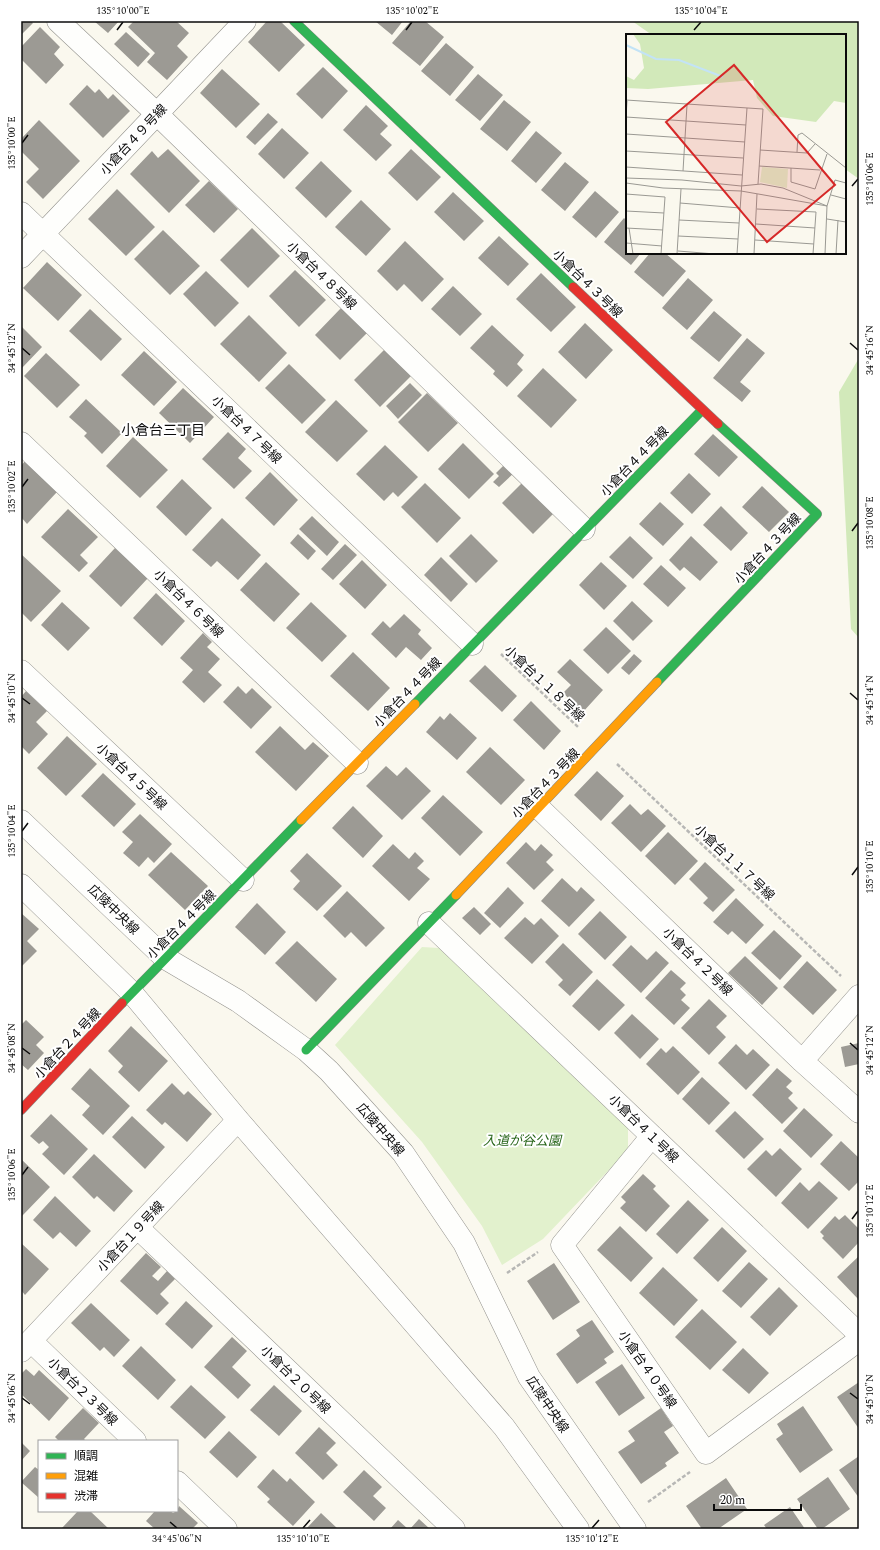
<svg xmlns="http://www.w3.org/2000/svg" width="880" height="1550" font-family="Spectral,'Noto Sans JP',serif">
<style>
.green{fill:#e2f1cd}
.forest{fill:#d2e9ba}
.building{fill:#9c9a94}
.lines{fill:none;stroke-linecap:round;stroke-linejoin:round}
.street-casing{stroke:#93928d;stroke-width:23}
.fast-casing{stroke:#898884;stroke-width:10}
.slow-casing{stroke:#898884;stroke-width:10}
.jam-casing{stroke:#898884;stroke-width:10}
.path{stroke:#b7b7b5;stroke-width:2.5;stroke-dasharray:4 2;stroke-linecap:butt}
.street{stroke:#fefefc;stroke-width:22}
.fast{stroke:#30b455;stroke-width:9}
.slow{stroke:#ff9f0a;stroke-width:9}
.jam{stroke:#e5322d;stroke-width:9}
.ticks{fill:none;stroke:#0b0b0b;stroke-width:1.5}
.labels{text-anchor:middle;stroke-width:4;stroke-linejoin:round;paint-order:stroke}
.street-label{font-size:13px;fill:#0b0b0b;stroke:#fff}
.park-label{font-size:13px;font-style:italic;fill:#276519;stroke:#fff}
.neighbourhood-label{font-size:14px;fill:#0b0b0b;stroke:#fff}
.inset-river{fill:none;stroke:#c3e3f6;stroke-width:2}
.inset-road{fill:none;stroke:#9a9993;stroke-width:1}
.view{fill:#d62828;fill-opacity:0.15;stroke:#d62828;stroke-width:2}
.inset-edge{fill:none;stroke:#0b0b0b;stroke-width:2}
.neatline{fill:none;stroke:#0b0b0b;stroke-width:1.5}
.ticks-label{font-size:10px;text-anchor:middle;fill:#0b0b0b}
</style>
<rect width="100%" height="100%" fill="#faf8ee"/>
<path class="green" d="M422,947L439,948L628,1127V1150L543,1239L502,1265L482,1226L422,1142L335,1045Z"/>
<path class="forest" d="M632,21H859V179L845,169V35H652Z
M859,358V638L851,629L839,392Z"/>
<path class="building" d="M21,21H31L33,23L21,35Z
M94,21H119L108,33Z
M134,21H176L189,33L177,46L188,57L167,80L147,62L155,53L128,27Z
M267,21H280L305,45L279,72L248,42Z
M375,21H403L392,35Z
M411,21H425L444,37L420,66L392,43Z
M40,27L60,47L54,54L64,65L46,84L21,59V47Z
M126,32L150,54L138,67L114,44Z
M446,43L474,67L450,96L421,71Z
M323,67L348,91L322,119L296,94Z
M222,69L260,104L236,128L200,93Z
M478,74L503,95L480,121L455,100Z
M87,85L95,93L99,89L108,99L113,94L130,111L103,138L69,104Z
M504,100L531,122L507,151L480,129Z
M366,105L388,126L380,134L392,145L376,161L343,130Z
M268,113L278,122L255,145L246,137Z
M39,120L80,161L43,199L26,182L39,169L21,151V139Z
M282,128L309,153L284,179L258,154Z
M536,131L562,153L536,183L511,161Z
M168,149L200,181L169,213L130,174L152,151L158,158Z
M411,149L441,177L417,201L388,173Z
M321,161L352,191L326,218L295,188Z
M565,162L589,182L565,211L541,190Z
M209,181L238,209L214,233L185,205Z
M117,189L155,227L126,256L88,219Z
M595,191L619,212L596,238L572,217Z
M453,192L484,221L464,241L434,212Z
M361,200L391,229L366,256L335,227Z
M624,218L627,221V253H641L631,265L604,242Z
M252,228L280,256L248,288L220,260Z
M163,230L200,266L170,295L134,259Z
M499,236L529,264L508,286L478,258Z
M405,241L444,279L422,302L404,284L397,291L377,271Z
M650,253H665L686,271L663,297L634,272Z
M47,262L82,295L58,321L23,288Z
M295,270L326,300L299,327L269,296Z
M206,271L239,303L215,327L183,294Z
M541,273L576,307L551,332L516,299Z
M688,278L713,300L687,330L662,308Z
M453,286L482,314L460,336L431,309Z
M342,307L367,333L340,360L315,335Z
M90,309L122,339L101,361L69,331Z
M714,311L742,335L719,362L690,338Z
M249,315L287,353L259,382L220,344Z
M585,323L613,350L586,379L558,352Z
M492,325L524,355L517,364L523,370L507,387L493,374L495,371L470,348Z
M21,326L42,347L21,369Z
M747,338L765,353L740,382L751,391L742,402L713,378Z
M385,349L412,375L380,407L354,380Z
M144,351L177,382L154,406L121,375Z
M46,353L80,385L57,408L24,376Z
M289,364L326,400L302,424L265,388Z
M543,368L577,400L551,428L517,396Z
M410,383L422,395L398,419L386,406Z
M183,388L214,417L190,443L159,413Z
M427,393L458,423L428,452L398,422Z
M86,399L122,433L102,454L84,436L87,433L69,417Z
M336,400L368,431L337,462L305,432Z
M228,432L246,449L238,458L252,471L234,489L202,459Z
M713,434L738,457L719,477L694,454Z
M133,437L168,470L140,498L106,466Z
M463,443L494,474L469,499L438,469Z
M385,445L418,477L398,497L393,492L384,501L356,474Z
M25,461L57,492L27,524L21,517V466Z
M506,463L515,472L499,487L493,482L499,476L496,473Z
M270,472L298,500L274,526L245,498Z
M689,473L711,494L692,514L670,493Z
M182,479L212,508L186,536L156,507Z
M524,481L555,512L533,534L502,503Z
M425,483L461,518L437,543L401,507Z
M762,486L789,512L769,532L742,507Z
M660,502L684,524L663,546L639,524Z
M721,506L748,533L731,551L703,525Z
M68,509L98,537L80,555L88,563L79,572L41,537Z
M312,516L339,542L327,556L299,529Z
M222,518L261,555L238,580L217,561L211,567L192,550Z
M298,534L316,551L308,560L290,543Z
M471,534L498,561L476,583L449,556Z
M630,536L653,558L633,579L609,557Z
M691,536L718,562L700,581L684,567L680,571L669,560Z
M345,544L357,555L333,580L321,569Z
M115,548L148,578L121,607L89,576Z
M21,554L61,591L31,622L21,612Z
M441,557L468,584L451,602L424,575Z
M362,560L387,585L365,609L339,584Z
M266,562L300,594L274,622L240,590Z
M601,562L627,586L604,610L579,585Z
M661,565L686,588L668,607L643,584Z
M156,593L185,621L162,646L133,618Z
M632,601L653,621L633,641L613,621Z
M62,602L90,628L68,651L41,625Z
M311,602L347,636L322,662L286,628Z
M404,614L421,630L418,634L432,648L421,660L406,647L396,658L371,634L383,621L390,628Z
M606,627L631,651L608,674L583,650Z
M203,633L212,642L207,647L220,659L208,672L222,685L204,703L182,682L193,670L180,658Z
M353,652L390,688L368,711L330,676Z
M634,654L642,661L629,675L621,668Z
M570,659L603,690L583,712L563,693L571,685L557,672Z
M485,665L517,696L502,712L469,681Z
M238,686L246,694L252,688L272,707L251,729L223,702Z
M26,691L47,711L36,722L48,734L29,754L21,746V697Z
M531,701L561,731L544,750L513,720Z
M450,713L477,738L457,760L426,732L440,716L444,720Z
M280,726L305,750L313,742L329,756L296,791L255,752Z
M67,736L97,764L66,796L37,768Z
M490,747L525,780L501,805L466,772Z
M386,766L397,776L406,767L431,791L402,820L366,786Z
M597,771L624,796L601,821L574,795Z
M103,773L136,804L114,827L81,796Z
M443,795L483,832L460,856L421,818Z
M630,804L641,815L648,809L666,826L641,852L611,823Z
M353,806L383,836L363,858L332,828Z
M140,814L172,844L154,863L148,857L139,867L123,853L133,842L122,832Z
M668,832L698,861L675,885L645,856Z
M526,842L535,851L541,844L553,855L546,862L554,870L534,890L506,863Z
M393,844L409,859L415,852L424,861L417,868L430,879L409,901L372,866Z
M171,852L208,886L185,910L148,875Z
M307,853L342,886L317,911L293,889L300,881L290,871Z
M705,862L735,890L713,912L703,903L708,898L689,879Z
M562,878L577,892L581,887L595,900L569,927L541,901Z
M508,887L524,903L500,928L484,913Z
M347,891L385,928L366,947L351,932L345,938L323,916Z
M736,898L764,925L746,944L732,931L728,935L713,922Z
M257,903L286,932L265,955L235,927Z
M474,907L491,924L480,935L462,918Z
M600,911L627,937L605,960L578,934Z
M21,913L39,929L27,941L37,951L21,967Z
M525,917L534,925L541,918L559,936L532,964L504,938Z
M774,930L802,956L780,980L751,953Z
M297,941L337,979L316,1002L275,963Z
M563,943L593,972L570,996L558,985L563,980L545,962Z
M631,945L647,960L656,951L669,963L641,993L612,965Z
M745,956L778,988L762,1005L728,973Z
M807,961L837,990L813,1015L783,987Z
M671,970L686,983L680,989L686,995L681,1000L690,1008L674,1025L645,998Z
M597,979L625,1005L599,1031L572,1006Z
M709,999L727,1016L716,1027L726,1037L709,1055L681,1028Z
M632,1014L659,1039L640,1059L614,1033Z
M26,1020L44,1037L36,1045L44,1053L28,1070L21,1064V1025Z
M131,1026L168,1061L139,1092L118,1072L123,1066L108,1051Z
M859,1043V1064L845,1067L841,1047Z
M736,1044L747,1055L753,1049L770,1065L746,1090L718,1063Z
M673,1046L700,1072L678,1095L646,1064L661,1048L666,1053Z
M90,1068L130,1106L103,1135L82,1115L90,1106L71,1089Z
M777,1068L792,1081L786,1087L793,1093L788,1098L798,1108L782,1124L752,1095Z
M702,1077L730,1103L709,1125L682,1099Z
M172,1083L184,1095L188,1091L212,1114L187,1142L165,1122L162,1125L146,1110Z
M804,1108L833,1135L811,1158L783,1131Z
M735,1111L764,1139L744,1159L715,1131Z
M51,1114L88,1149L64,1175L42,1154L49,1147L43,1141L39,1144L30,1136Z
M132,1116L165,1147L145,1169L112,1137Z
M841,1141L859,1158V1181L849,1191L820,1164Z
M780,1148L802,1169L776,1197L747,1169L766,1150L772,1156Z
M94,1154L133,1191L114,1212L97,1196L94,1199L72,1177Z
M21,1159L50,1187L22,1216L21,1215Z
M643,1174L656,1186L653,1189L670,1206L646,1232L620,1208L626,1202L621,1197Z
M819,1181L838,1198L808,1229L781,1203L800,1182L809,1191Z
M55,1196L91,1231L76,1247L60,1232L53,1239L33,1220Z
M688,1200L709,1220L677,1254L656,1234Z
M845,1215L859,1229V1242L843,1259L822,1238L824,1236L820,1232L835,1216L839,1220Z
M620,1226L653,1258L631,1282L597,1250Z
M722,1227L747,1251L718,1282L693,1258Z
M21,1243L49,1269L25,1295L21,1290Z
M146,1253L161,1267L152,1276L158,1281L167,1271L175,1279L160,1294L169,1303L157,1315L120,1281Z
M859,1256V1300L837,1277Z
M749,1262L768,1279L741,1308L722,1291Z
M554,1263L580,1302L553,1320L527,1281Z
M663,1267L698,1300L674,1326L639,1293Z
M779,1287L798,1306L770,1336L750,1317Z
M186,1301L213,1326L192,1349L165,1324Z
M91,1303L130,1340L114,1357L104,1347L100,1351L71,1323Z
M702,1309L737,1342L710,1370L675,1337Z
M592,1320L614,1352L604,1359L607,1363L577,1384L556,1354L580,1336L576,1330Z
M232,1337L247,1351L232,1367L251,1385L238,1399L204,1367Z
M141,1346L176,1380L158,1400L122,1366Z
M743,1348L769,1373L749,1394L722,1370Z
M622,1364L645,1398L619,1416L595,1382Z
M26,1369L34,1376L39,1370L69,1398L49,1421L21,1394L22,1388L21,1387V1374Z
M859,1382V1429L837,1397Z
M191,1385L226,1417L205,1439L170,1407Z
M274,1385L302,1411L279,1436L250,1410Z
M803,1406L833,1450L800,1473L776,1439L783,1434L777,1424Z
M83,1408L99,1423L84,1439L86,1441H59L55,1437Z
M661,1408L673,1426L664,1432L679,1453L665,1463L667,1466L641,1484L618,1452L635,1441L628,1431Z
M319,1427L336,1443L326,1453L338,1465L323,1480L295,1453Z
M229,1431L257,1457L237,1478L209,1452Z
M21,1442L30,1451L21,1461Z
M859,1456V1498L839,1470Z
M35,1467L39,1470V1498L21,1482Z
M273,1469L287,1482L290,1478L315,1502L293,1526L267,1502L270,1499L257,1487Z
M364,1470L382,1487L373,1496L386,1508L374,1521L343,1492Z
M828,1477L850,1509L822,1529H818L797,1499Z
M726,1478L747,1509L718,1529H702L686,1506Z
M179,1506L198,1523L192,1529H155L146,1521L155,1511H170L173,1513L177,1511Z
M790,1507L805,1529H767L764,1525Z
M78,1511H90L109,1529H64L62,1528Z
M321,1513L338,1529H306Z
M419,1519L430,1529H410Z
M398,1520L408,1529H390Z"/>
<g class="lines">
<g class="street-casing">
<path id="street" d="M58,21L157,114L584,529
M21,213L472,644
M21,257L245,21
M21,443L357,763
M21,671L243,880
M539,808L802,1061L859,1112
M21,821L165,958L238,1001L306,1050L329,1071L403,1153L464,1243L529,1377L635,1529
M21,885L132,993L238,1120L504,1427L578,1529
M429,923L859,1334
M802,1061L859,996
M652,1136L562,1245L706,1453L859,1340
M138,1228L454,1529
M31,1341L135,1441
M21,1351L238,1120
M177,1482L226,1529"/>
</g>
<g class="fast-casing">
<path id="fast" d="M294,21L573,287
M657,682L817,514L718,424
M415,704L702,410
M122,1003L301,820
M306,1050L456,895"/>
</g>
<g class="slow-casing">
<path id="slow" d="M301,820L415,704
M456,895L657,682"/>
</g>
<g class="jam-casing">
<path id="jam" d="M573,287L718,424
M21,1110L122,1003"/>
</g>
<path class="path" d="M501,654L578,727
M617,764L841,976
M507,1273L538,1252
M648,1502L690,1472"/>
<use href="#street" class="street"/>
<use href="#fast" class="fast"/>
<use href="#slow" class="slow"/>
<use href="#jam" class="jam"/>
</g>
<path class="ticks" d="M117,30L123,22M406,30L412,22M694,30L701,22M22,143L28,135M852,186L858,179M850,343L858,350M22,348L30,355M22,487L28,479M852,531L858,523M850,693L858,700M22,698L30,704M22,831L28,823M852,875L858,867M850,1043L858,1050M22,1048L30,1054M22,1175L28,1167M852,1219L858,1211M850,1393L858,1399M22,1398L30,1404M170,1522L177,1528M303,1528L310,1520M592,1528L599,1520"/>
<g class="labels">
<g class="street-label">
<text transform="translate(133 139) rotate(-47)" y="5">小倉台４９号線</text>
<text transform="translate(322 275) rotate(44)" y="5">小倉台４８号線</text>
<text transform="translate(588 283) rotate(44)" y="5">小倉台４３号線</text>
<text transform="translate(247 429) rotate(44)" y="5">小倉台４７号線</text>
<text transform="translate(634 461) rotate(-46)" y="5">小倉台４４号線</text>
<text transform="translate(767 548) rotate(-47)" y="5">小倉台４３号線</text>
<text transform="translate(189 603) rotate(44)" y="5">小倉台４６号線</text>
<text transform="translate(545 683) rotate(43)" y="5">小倉台１１８号線</text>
<text transform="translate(407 692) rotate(-46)" y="5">小倉台４４号線</text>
<text transform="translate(132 776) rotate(43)" y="5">小倉台４５号線</text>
<text transform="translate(545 783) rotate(-46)" y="5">小倉台４３号線</text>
<text transform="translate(735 862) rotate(43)" y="5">小倉台１１７号線</text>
<text transform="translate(114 909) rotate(44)" y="5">広陵中央線</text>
<text transform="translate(181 924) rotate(-45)" y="5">小倉台４４号線</text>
<text transform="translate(698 961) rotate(44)" y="5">小倉台４２号線</text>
<text transform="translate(67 1043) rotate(-47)" y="5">小倉台２４号線</text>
<text transform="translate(644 1128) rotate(44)" y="5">小倉台４１号線</text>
<text transform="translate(381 1129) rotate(49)" y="5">広陵中央線</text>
<text transform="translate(130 1236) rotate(-47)" y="5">小倉台１９号線</text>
<text transform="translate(648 1369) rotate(55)" y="5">小倉台４０号線</text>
<text transform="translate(296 1379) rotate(44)" y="5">小倉台２０号線</text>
<text transform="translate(83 1391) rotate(44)" y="5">小倉台２３号線</text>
<text transform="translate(548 1404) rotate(56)" y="5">広陵中央線</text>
</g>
<g class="park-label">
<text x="522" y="1145">入道が谷公園</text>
</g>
<g class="neighbourhood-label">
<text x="163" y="435">小倉台三丁目</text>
</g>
</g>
<g transform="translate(626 34)">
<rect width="220" height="220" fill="#faf8ee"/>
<path d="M136,133L162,135L161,154L134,148Z" fill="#e2f1cd"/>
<path d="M7,0H220V69L208,67L190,88L147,82L131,64L127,46L22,55L0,54V42L8,46L18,34L14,10Z" fill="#d2e9ba"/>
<path class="inset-river" d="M0,11L30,25L53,26L97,43"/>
<path class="inset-road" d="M0,66L137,75L132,150M0,83L120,91M0,83L1,67M0,100L119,108M134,116L181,119L189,110M0,117L117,124M171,118L172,101L176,99L220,134M133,132L194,136M0,133L116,141M165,134V148L189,155L201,120M57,137L61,71M0,144L56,146L115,152L135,150L157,154L201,172M0,149L37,154L115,157L201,172M0,160L39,163L35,220M205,161L220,165M54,169L114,174M131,175L190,178L187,220M0,177L38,179M201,185L220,188M53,186L113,189M130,190L189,194M0,194L37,196M3,194L7,220M52,202L112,205M129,206L188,210M0,209L36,212M52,217L89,220M51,220L55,155M111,220L121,74M128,220L131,160M199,220L201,172L209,146L220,149M210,220L212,186"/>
<path class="view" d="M108,31L209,151L141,208L40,88Z"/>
<rect width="220" height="220" class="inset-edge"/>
</g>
<rect width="880" height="1550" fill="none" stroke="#ffffff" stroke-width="44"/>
<rect x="38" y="1440" width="140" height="72" fill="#ffffff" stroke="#9d9d9d"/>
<rect x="46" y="1453" width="20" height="6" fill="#30b455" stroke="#9d9d9d"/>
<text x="74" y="1460" font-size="12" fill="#0b0b0b">順調</text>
<rect x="46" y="1473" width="20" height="6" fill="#ff9f0a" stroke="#9d9d9d"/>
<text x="74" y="1480" font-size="12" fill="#0b0b0b">混雑</text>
<rect x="46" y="1493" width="20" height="6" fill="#e5322d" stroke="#9d9d9d"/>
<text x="74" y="1500" font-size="12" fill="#0b0b0b">渋滞</text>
<path d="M714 1504v6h87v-6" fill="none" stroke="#0b0b0b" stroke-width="2"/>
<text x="720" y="1504" font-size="12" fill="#0b0b0b" stroke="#ffffff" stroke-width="3" paint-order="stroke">20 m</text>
<rect x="22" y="22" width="836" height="1506" class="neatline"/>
<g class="ticks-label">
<text x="123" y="14">135°10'00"E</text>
<text x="412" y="14">135°10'02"E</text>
<text x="701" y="14">135°10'04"E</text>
<text transform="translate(11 143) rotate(-90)" y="4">135°10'00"E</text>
<text transform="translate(869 179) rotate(-90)" y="4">135°10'06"E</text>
<text transform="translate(11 348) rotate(-90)" y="4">34°45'12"N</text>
<text transform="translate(869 350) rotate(-90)" y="4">34°45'16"N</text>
<text transform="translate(11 487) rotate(-90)" y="4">135°10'02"E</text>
<text transform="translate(869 523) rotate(-90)" y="4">135°10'08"E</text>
<text transform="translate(11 698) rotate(-90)" y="4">34°45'10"N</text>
<text transform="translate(869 700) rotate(-90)" y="4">34°45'14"N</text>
<text transform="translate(11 831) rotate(-90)" y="4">135°10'04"E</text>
<text transform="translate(869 867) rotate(-90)" y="4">135°10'10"E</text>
<text transform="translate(11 1048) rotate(-90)" y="4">34°45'08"N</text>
<text transform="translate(869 1050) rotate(-90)" y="4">34°45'12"N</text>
<text transform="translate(11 1175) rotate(-90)" y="4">135°10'06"E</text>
<text transform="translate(869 1211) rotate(-90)" y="4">135°10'12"E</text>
<text transform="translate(11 1398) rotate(-90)" y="4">34°45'06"N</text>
<text transform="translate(869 1399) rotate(-90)" y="4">34°45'10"N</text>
<text x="177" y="1542">34°45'06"N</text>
<text x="303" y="1542">135°10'10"E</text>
<text x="592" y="1542">135°10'12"E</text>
</g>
</svg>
